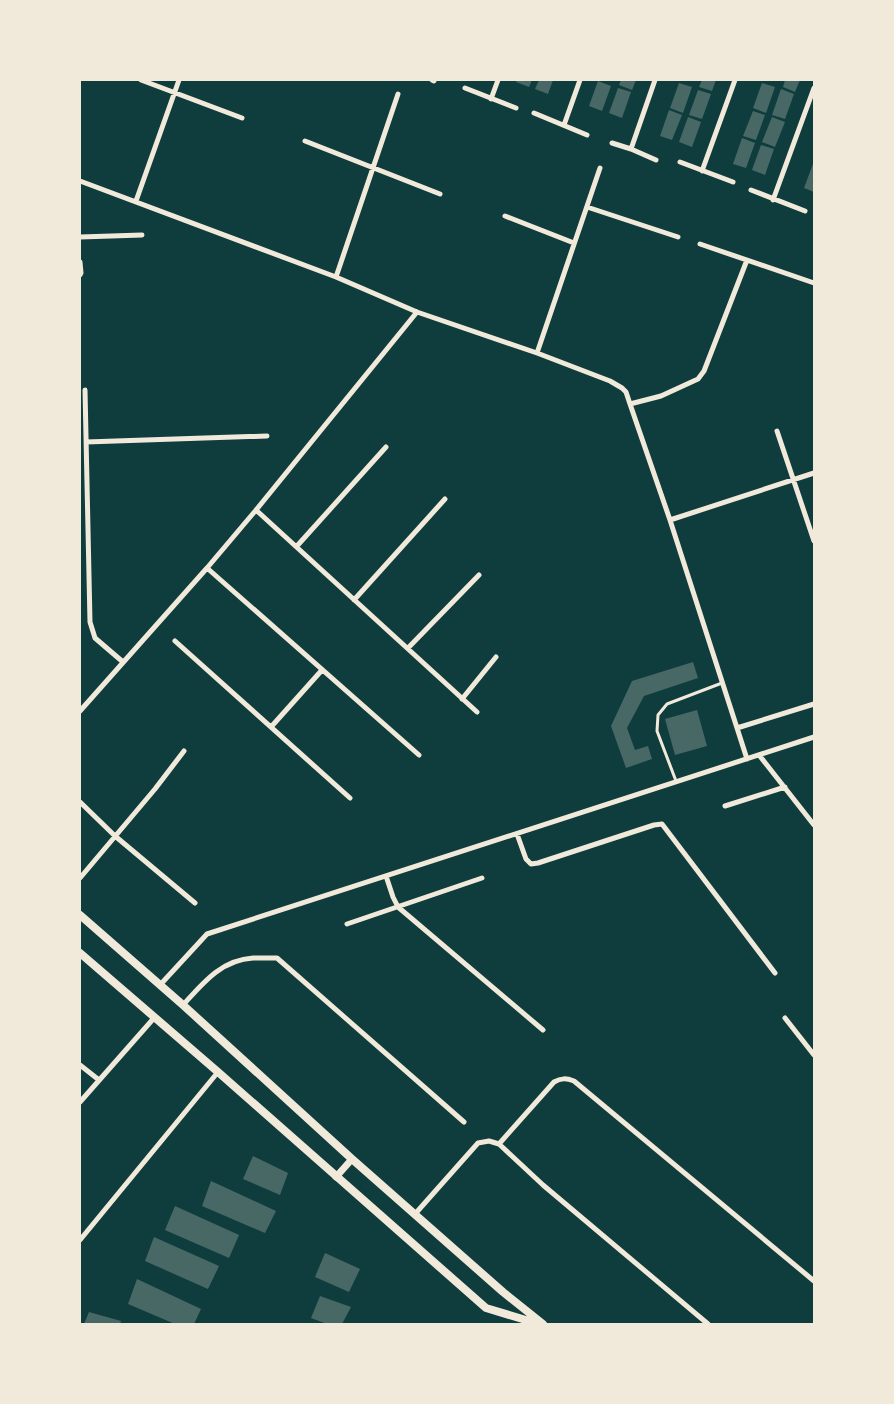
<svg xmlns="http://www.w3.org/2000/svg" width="894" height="1404" font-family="Lato,sans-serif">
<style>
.building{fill:#486865}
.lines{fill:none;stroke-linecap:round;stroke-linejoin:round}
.service{stroke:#f1e9da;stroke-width:3}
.minor{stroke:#f1e9da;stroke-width:5}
.tertiary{stroke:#f1e9da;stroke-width:7}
.secondary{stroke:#f1e9da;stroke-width:8}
</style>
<rect width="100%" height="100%" fill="#0f3d3e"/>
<path class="building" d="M517,80H532L529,87L516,82Z
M539,80H553L548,94L535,89Z
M621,80H636L632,90L619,85Z
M702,80H716L712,91L699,87Z
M785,80H800L795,92L783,87Z
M598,81L611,86L602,111L589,106Z
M679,83L692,87L683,113L670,108Z
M762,83L775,87L766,113L753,108Z
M618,88L631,92L622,118L609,113Z
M781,89L794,94L785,119L772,115Z
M698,90L711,94L702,119L689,115Z
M669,110L682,115L672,140L660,136Z
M753,111L765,115L756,140L743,136Z
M688,117L701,122L692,147L679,142Z
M772,117L785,122L775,147L762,142Z
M742,138L755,143L746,168L733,164Z
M761,145L774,149L765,175L752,170Z
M814,161V192L804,188Z
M693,662L698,678L644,696L627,728L635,750L648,746L652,759L626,768L611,726L632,681Z
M697,710L707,746L675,755L665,719Z
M253,1156L288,1173L280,1195L243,1179Z
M211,1181L276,1211L265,1233L202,1206Z
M175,1206L239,1235L229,1258L165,1230Z
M154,1237L219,1266L208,1289L145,1261Z
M325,1253L360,1269L349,1292L315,1277Z
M137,1279L201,1309L194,1324H175L128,1304Z
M320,1296L351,1307L342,1324H327L311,1318Z
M89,1312L121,1321L120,1324H84Z"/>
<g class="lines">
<path class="service" d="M676,781L657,731L658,715L667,704L722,683"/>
<path class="minor" d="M141,80L242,118
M432,80L434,81
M465,88L516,108
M491,99L498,80
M534,113L587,135
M564,125L580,80
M305,141L440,194
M612,143L631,149L656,160
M631,149L655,80
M680,162L733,182
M702,171L735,80
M80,181L336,277L417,312L537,353L610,381L622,388L626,392L630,404L670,520L747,759
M751,190L805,211
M773,200L814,88
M136,201L179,80
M587,207L678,237
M505,216L574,243
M80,237L142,235
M700,244L814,283
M80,262L81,273L80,275
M336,277L398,94
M537,353L600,168
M85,390L90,622L95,638L123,662
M630,404L661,396L698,379L704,371L747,260
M777,431L814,541
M86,442L267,436
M256,510L477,712
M670,520L814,473
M297,546L386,447
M207,568L419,755
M354,600L445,499
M175,641L350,798
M408,648L479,575
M462,699L496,657
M80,711L207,568L256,510L417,312
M271,727L322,670
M737,728L814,704
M759,755L814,825
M80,802L115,836L195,903
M725,806L785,787
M517,834L526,859L531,864L538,863L654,825L662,824L775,973
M386,876L393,897L398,907L543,1030
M80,878L155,789L184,751
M347,924L482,878
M160,985L207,934L814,737
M183,1005C203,983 221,960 253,958C261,958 269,958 277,958L464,1122
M785,1018L814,1055
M80,1065L99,1080
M80,1102L154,1018
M499,1144L554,1082C561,1078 566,1078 574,1081L814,1281
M415,1214L478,1143L489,1141L499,1144L543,1185L708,1324
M80,1240L218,1072"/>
<path class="tertiary" d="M336,1177L352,1159"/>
<path class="secondary" d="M80,915L183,1005L352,1159L503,1292L543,1324
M80,953L218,1072L486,1308L539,1324"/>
</g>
<rect width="894" height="1404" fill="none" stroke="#f1e9da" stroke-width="162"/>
</svg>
